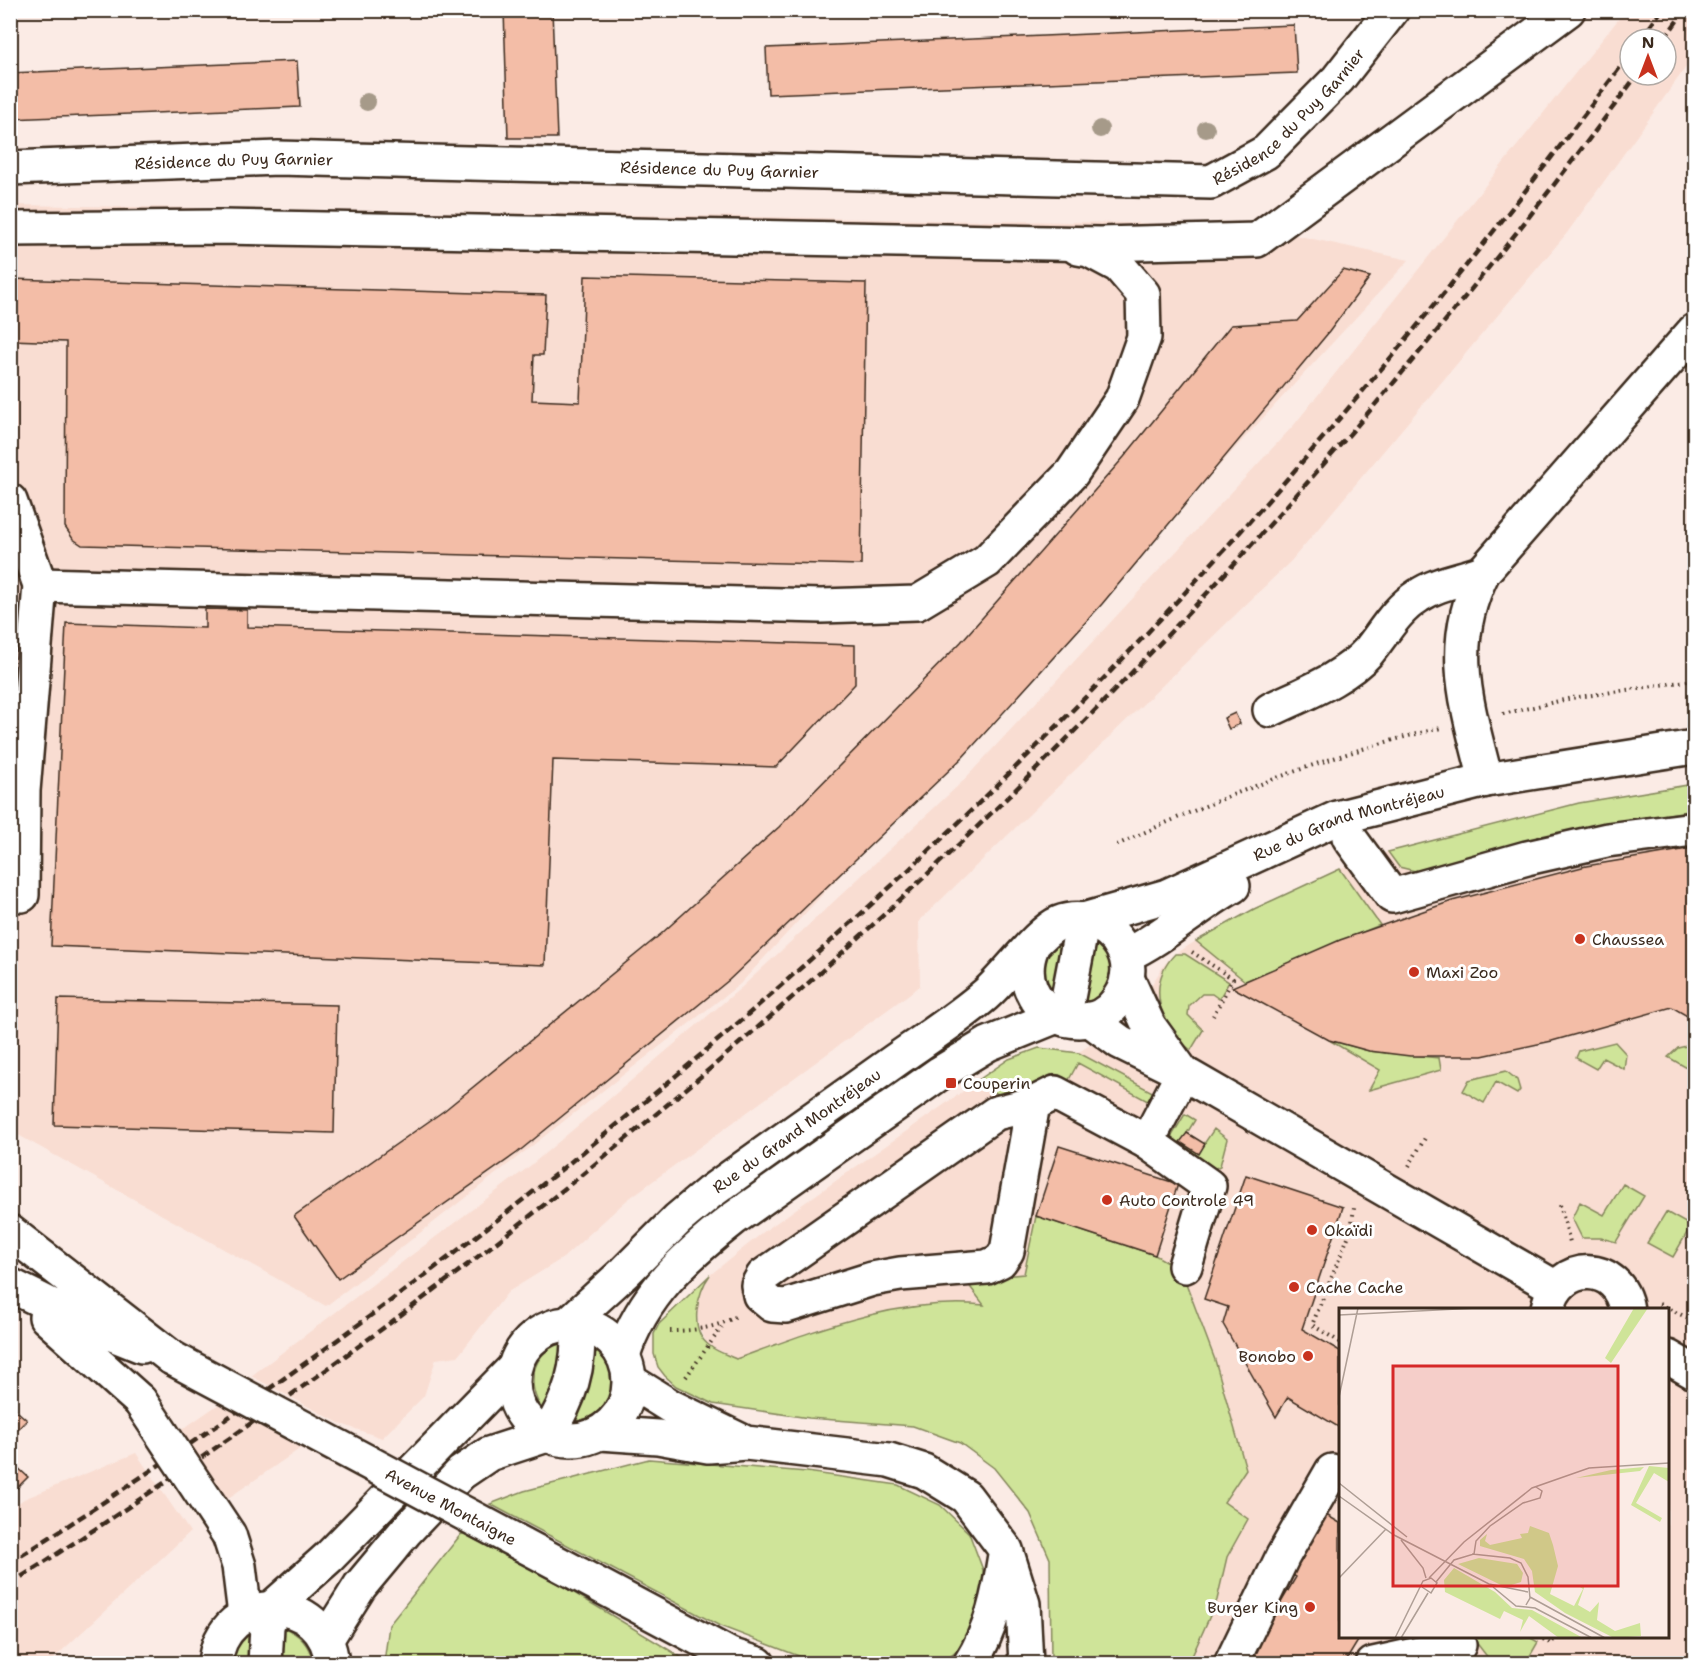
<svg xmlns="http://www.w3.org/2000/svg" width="1705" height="1674" font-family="'Shantell Sans',sans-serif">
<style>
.built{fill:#f9ddd2;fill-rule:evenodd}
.green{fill:#cfe499;stroke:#85875c;stroke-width:1.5}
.building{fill:#f3bda7;stroke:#3b2a1e;stroke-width:1.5}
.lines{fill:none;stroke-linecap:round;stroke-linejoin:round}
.minor-casing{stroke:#3b2a1e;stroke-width:38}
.major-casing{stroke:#3b2a1e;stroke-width:38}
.path{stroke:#3b2a1e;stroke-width:4;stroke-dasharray:1.5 4.5;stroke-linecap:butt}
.minor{stroke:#fff;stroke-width:33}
.major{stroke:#fff;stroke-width:33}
.rail{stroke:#3b2a1e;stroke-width:4.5;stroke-dasharray:9 4.5;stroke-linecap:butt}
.major-bridge-casing{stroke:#3b2a1e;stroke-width:38;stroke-linecap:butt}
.major-bridge{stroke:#fff;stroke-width:33}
.tree{fill:#a69a89}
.poi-dot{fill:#c8321e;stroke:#fff;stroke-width:2}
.labels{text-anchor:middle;stroke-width:6;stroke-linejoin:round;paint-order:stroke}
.street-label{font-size:16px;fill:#3b2a1e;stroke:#fff}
.poi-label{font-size:16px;fill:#3b2a1e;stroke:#fff;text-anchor:start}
.inset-road{fill:none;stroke:#ae9e95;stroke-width:1.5}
.view{fill:#d62828;fill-opacity:0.15;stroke:#d62828;stroke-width:3}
.inset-edge{fill:none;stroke:#3b2a1e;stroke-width:3}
</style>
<rect width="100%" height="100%" fill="#fbebe5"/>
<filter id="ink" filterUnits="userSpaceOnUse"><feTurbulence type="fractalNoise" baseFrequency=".0167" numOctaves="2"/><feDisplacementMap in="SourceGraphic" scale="12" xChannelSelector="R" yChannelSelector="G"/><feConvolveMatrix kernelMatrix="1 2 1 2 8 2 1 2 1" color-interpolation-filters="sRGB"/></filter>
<g filter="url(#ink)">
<path class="built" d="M1625,11H1694V56L1567,233L1291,561L919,921L920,986L627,1200L563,1258L508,1292L458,1356L436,1359L424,1396L382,1438L341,1424L251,1376L530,1166L742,987L962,782L1294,425ZM1630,39H1666V75H1630Z
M11,205L1249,225L1409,260L740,984L326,1306L11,1131Z
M1694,784V1663H1162L1217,1544L966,1281L985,1305H928L880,1312L807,1333L736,1359L708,1345L699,1329L696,1305L700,1288L710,1275L766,1230L1009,1059L1039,1048L1079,1052L1114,1029L1136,1008L1165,964L1175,954L1196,941L1254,909L1340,869L1388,852L1579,803ZM1340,1310H1668V1636H1340Z
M219,1404L301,1448L224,1501L177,1433Z
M136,1453L190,1532L52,1660L47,1663H11V1508L24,1499Z"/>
<path class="green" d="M1694,784V810L1587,827L1415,871L1399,867L1388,852L1579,803Z
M1340,869L1380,925L1245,981L1196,941L1254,909Z
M1068,936L1054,994C1036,968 1043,953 1068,936Z
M1093,937L1111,955C1111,962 1114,974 1112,980C1108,995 1091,1004 1077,1004Z
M1175,954H1185L1229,982L1219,999L1212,994H1202L1189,1006L1188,1015L1203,1030L1191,1050C1159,1028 1146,984 1175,954Z
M1329,1040L1369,1051L1439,1058L1441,1070L1369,1090L1380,1070Z
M1615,1042L1626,1054L1624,1069L1603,1058L1596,1069L1576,1058L1579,1051Z
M1686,1046L1694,1052V1072L1668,1057L1678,1048Z
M1039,1048L1079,1053L1158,1095L1153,1104L1078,1063L1066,1085L1036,1082L1007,1098L974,1083L1009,1059Z
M1506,1071L1517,1080L1520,1090L1517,1094L1496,1082L1484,1103L1463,1091L1469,1080Z
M1185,1114L1195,1120L1187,1133L1204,1144L1214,1129L1227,1139L1220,1166L1211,1170L1167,1144Z
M1623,1184L1644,1196L1616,1242L1601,1238H1582L1572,1218L1580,1202L1604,1215Z
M1666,1212L1691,1226L1673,1257L1647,1243Z
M1036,1216L1155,1255L1181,1270L1215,1360L1246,1469L1224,1502L1248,1519L1227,1557L1217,1600L1189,1663H1051L1050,1559L1030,1513L994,1468L960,1443L913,1426L809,1418L713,1404L676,1386L665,1376L658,1367L654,1354V1334L659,1324L710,1275C697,1292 688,1331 710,1346C717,1352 728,1355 736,1359C816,1330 897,1297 984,1305L965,1280L1024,1274Z
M566,1342L569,1359L543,1410C524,1384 532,1350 566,1342Z
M588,1345C630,1365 615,1419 570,1422Z
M649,1459L807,1472L898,1485L940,1505L969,1533L983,1570V1609L969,1641L946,1660L936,1663H817L720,1626L490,1504L524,1491Z
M462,1533L566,1588L691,1663H384L389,1625Z
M282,1627C299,1633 310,1645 313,1663L272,1664Z
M252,1631L257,1663L232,1664L237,1647Z
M1472,1637H1529L1538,1642L1527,1661L1530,1663H1492Z"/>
<path class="building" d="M504,10H552L557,138H508Z
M1294,25L1297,73L768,94L766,48Z
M297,61L300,107L10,119V73Z
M1343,270L1370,277L1329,332L1102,604L963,757L729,980L517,1153L338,1279L294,1216L445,1110L661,934L779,827L961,642L1124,457L1231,325L1297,321Z
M585,276L866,283L861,565L82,545L73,539L65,527L66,342L10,340V279L546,295L543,355H534L532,400L580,402Z
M205,609L247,610V627L855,645V684L776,767L553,760L545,965L51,946L66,623L205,628Z
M1235,713L1240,724L1229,729L1224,718Z
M1694,848V1020L1672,1007L1552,1041L1482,1056H1410L1369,1051L1329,1040L1232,987L1340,940L1452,901L1586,866Z
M58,999L337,1005L334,1133L54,1125Z
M1187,1133L1205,1144L1199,1154L1180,1142Z
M1059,1146L1178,1184L1155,1255L1036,1216Z
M1246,1175L1343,1207L1302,1329L1340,1351V1428L1288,1397L1276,1417L1223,1324L1228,1307L1204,1299Z
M10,1405L27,1420L10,1437Z
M16,1466L28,1477L13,1492L10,1489V1471Z
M1321,1512L1340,1523V1636H1361L1344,1664H1245L1296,1577L1288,1572Z"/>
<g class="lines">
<g class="minor-casing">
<g id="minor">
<path id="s1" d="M10,168L278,158L1211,182L1266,152L1338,79L1392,10"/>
<path d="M10,229L220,227L1100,244L1257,240L1568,10"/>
<path d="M10,501L40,585L23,791L22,895"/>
<path d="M40,585L821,606L917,603L987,561L1072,473L1122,399L1144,337L1143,294L1119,266L1089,250L1078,248"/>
<path d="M1270,710C1303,694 1344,679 1369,651C1385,631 1396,610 1418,596C1437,583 1461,580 1483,572"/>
<path d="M1486,780C1467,704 1446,646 1483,572L1694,331"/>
<path d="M1349,837L1392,896L1527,858L1607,840L1694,829"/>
<path id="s2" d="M1083,920L1167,896L1337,818L1486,780L1694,747"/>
<path d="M1126,955C1165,937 1195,907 1233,886"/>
<path d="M1127,978L1149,1026L1180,1069"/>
<path d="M1064,1019L1083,920"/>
<path d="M1089,1019L1120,1042L1183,1073L1556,1288"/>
<path d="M1033,1104L1007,1251L1000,1261L987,1267L900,1274L872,1279L786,1306L772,1305L760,1295L758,1285L763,1276L996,1113L1033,1104L1055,1093L1147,1142L1183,1073"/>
<path d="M1147,1142L1209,1186L1185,1266"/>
<path d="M1548,1308C1558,1260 1620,1261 1627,1310"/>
<circle cx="571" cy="1382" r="58"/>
<path id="s3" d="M568,1324L625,1272L678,1219L709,1193C770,1149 832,1105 893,1062C924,1040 956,1020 985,995C1005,978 1039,931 1059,923C1082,914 1109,924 1121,946C1130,960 1130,978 1122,993C1093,1051 1006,1010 1032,947"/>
<path d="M623,1355C642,1295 685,1257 733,1219L940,1073L988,1044L1057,1016"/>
<path d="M1668,1357L1694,1372"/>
<path d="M547,1435C570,1399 580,1368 578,1324"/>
<path d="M326,1640L360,1586L405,1532L461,1473L489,1454L547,1435"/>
<path d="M215,1664C221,1590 326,1590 332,1664"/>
<path d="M265,1664L267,1626L273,1607L329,1557L514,1368"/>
<path d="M1231,1664L1283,1556L1332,1471"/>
<path d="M1373,1664L1459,1645"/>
</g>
</g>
<g class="major-casing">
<path id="major" d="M10,1232L172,1358
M10,1285L97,1328L142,1346
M46,1317L140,1401
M630,1381L670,1406L746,1443
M600,1433L658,1437L708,1446L746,1443L889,1460L924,1471L966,1497L1006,1550L1023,1604L1026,1664
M229,1535L239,1566L245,1615
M578,1574L730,1655L758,1664
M970,1664C992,1629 999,1594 1005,1555"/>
</g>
<path class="path" d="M1503,714L1572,698L1694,680
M1117,845C1218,798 1332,753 1441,728
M1192,952L1233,979L1213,1016
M1409,1166L1425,1138
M1560,1205L1570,1242
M1659,1304L1694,1321
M670,1331C692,1331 716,1328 735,1317
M1340,1342L1312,1325L1351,1230L1354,1208
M686,1377L724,1324
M1538,1636L1551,1644L1556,1636"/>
<use href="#minor" class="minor"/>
<use href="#major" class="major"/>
<path class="rail" d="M1641,39L1662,10
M1664,39L1685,10
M10,1563C431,1294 824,978 1166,613C1331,436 1485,248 1630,54
M10,1584C646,1180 1189,681 1637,75"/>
<g class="major-bridge-casing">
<g id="major-bridge">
<path id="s4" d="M172,1358L578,1574"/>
<path d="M140,1401L229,1535"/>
</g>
</g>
<use href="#major-bridge" class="major-bridge"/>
</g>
<g class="tree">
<circle cx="367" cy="102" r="9"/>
<circle cx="1100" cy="129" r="9"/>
<circle cx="1206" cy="129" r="9"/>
</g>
</g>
<g class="poi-dot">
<circle cx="1580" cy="939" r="6"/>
<circle cx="1414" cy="972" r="6"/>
<rect x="945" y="1077" width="12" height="12" rx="3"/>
<circle cx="1107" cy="1200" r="6"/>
<circle cx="1312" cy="1230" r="6"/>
<circle cx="1294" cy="1287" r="6"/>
<circle cx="1308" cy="1356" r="6"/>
<circle cx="1310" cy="1607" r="6"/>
</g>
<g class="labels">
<g class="street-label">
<text dy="6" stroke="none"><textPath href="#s1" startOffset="1304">Résidence du Puy Garnier</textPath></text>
<text dy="6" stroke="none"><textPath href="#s1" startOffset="224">Résidence du Puy Garnier</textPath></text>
<text dy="6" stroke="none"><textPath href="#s1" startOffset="710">Résidence du Puy Garnier</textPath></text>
<text dy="6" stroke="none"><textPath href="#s2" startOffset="284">Rue du Grand Montréjeau</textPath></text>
<text dy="6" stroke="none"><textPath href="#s3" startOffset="300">Rue du Grand Montréjeau</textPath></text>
<text dy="6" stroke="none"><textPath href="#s4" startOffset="316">Avenue Montaigne</textPath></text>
</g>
<g class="poi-label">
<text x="1592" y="945">Chaussea</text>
<text x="1426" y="978">Maxi Zoo</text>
<text x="963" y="1089">Couperin</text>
<text x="1119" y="1206">Auto Controle 49</text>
<text x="1324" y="1236">Okaïdi</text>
<text x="1306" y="1293">Cache Cache</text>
<text x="1296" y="1362" text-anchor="end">Bonobo</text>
<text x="1298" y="1613" text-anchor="end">Burger King</text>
</g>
</g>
<g transform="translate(1339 1308)">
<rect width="330" height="330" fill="#fbebe5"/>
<path d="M295,0H309L272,55L266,50ZM310,158L330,160V174L315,165L297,195L323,210L321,214L292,197ZM305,159L301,163L237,170L272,162ZM191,218L210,225L214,237L219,258L211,286L235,298L244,281L241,279L246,277L239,297L251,304L260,294L258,312L276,323L301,315L302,328L275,330L226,305L196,284L193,263L185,251L141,238V232L148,226L146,233L151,237L183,230L181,226L189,225ZM140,250L178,256L184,265L182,274L166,279L119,256ZM115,260L156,284L173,300L193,302L244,330H220L190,308L181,324L184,312L165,303L161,311L106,284L105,272Z" fill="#cfe499"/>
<path class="inset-road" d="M0,7L138,0M0,89L19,0M0,175L68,229M0,188L55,227L150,276L189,284M62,232L84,260L87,270M133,246L171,250L182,255L189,269L191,290L187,297M0,270L47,221M90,270L125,234L193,180L250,160L330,155M97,274L115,252L135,246L137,233L151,218L184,195L201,190L203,183L197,179M154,279L177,298L196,300L253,330M191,289L266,330M56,330L84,273L92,270L98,275L92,285L83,279M62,330L89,285"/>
<path class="view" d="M54,58H279V278H54Z"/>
<rect width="330" height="330" class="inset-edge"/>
</g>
<rect width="1705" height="1674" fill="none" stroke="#fff" stroke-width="36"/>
<rect x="18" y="18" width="1669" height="1638" fill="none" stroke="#3b2a1e" stroke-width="2" filter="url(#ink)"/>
<g transform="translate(1648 57)"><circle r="28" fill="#ffffff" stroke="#b1aaa5" stroke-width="1.5"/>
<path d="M0-4.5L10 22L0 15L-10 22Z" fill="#c8321e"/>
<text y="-9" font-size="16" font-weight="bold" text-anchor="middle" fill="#3b2a1e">N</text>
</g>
</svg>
